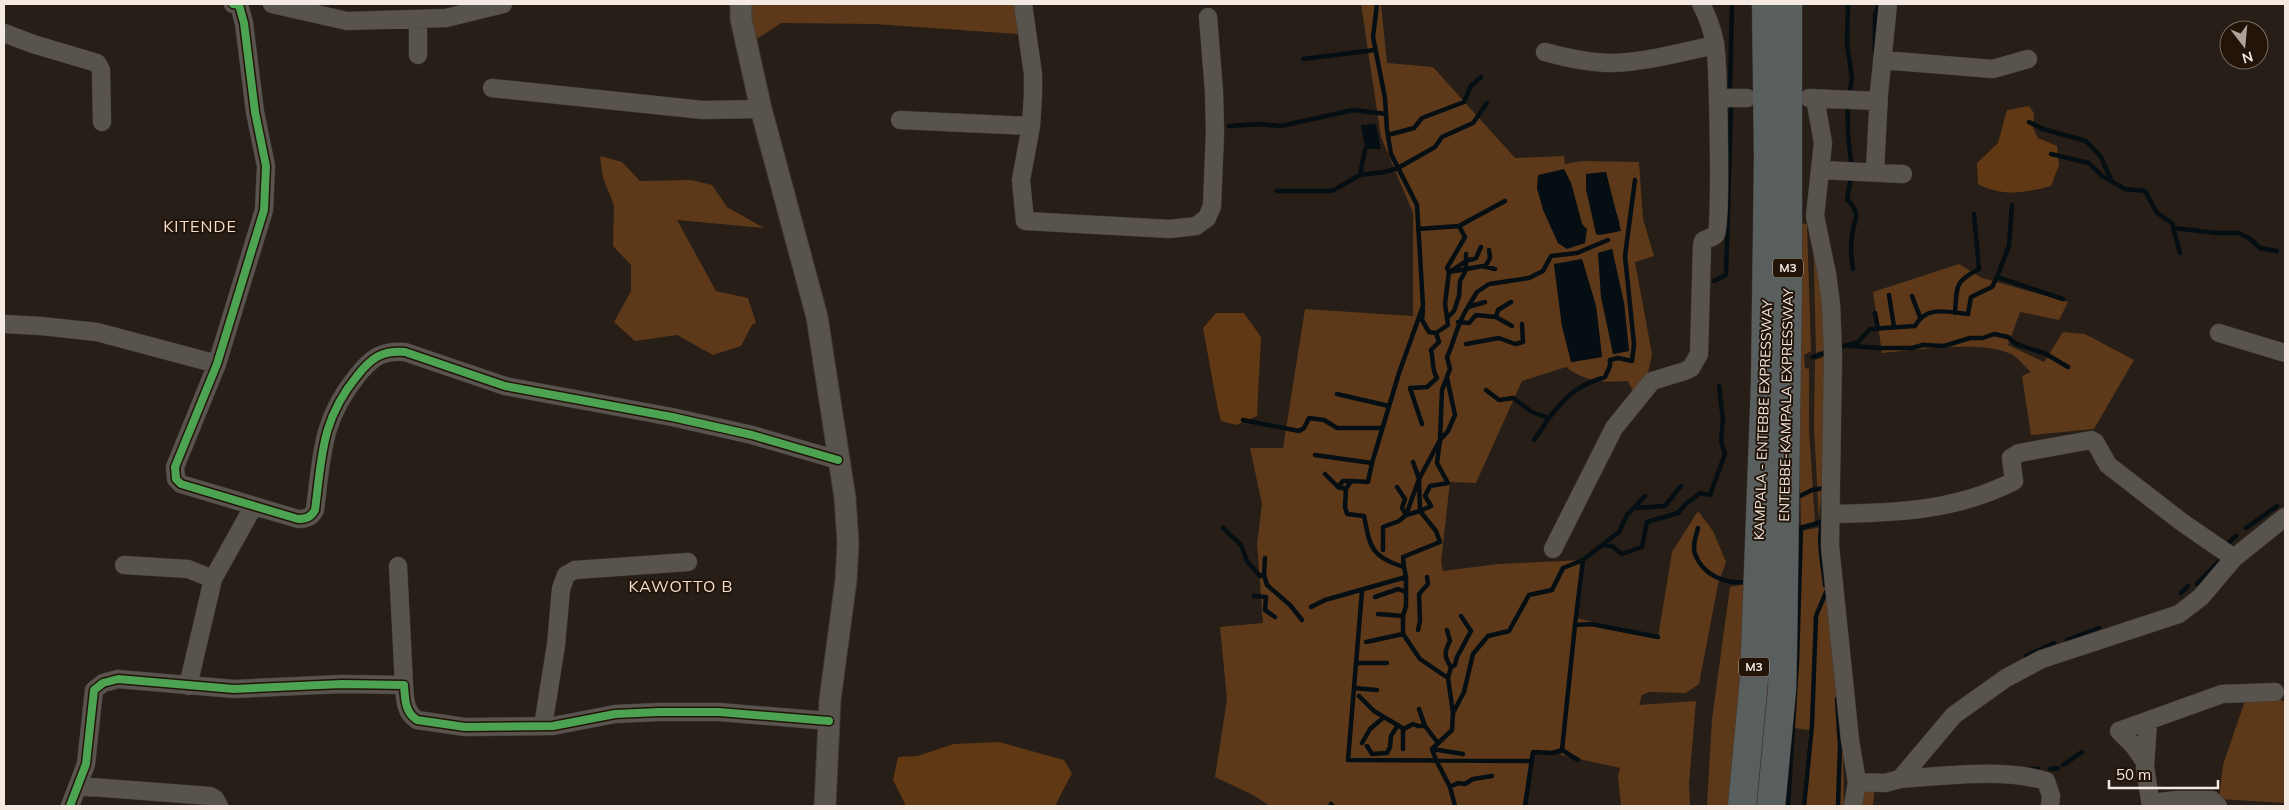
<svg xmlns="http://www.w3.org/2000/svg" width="2289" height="810" font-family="Mulish,sans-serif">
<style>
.green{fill:#5d3919;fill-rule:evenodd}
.forest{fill:#603813}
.water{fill:#050e12}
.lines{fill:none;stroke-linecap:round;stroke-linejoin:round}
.stream{stroke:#050e12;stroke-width:4.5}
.minor-casing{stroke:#413934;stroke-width:19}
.tertiary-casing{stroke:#413934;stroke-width:23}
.motorway-casing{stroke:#413934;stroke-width:29}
.minor{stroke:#59534d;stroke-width:18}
.tertiary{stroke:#59534d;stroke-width:21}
.motorway{stroke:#595f5e;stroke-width:28}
.cycleway-casing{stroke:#221408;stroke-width:11}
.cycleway{stroke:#4ca352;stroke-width:8}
.labels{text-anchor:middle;stroke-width:4;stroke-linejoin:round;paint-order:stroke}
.shield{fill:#221408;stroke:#b6aaa1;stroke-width:1}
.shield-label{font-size:12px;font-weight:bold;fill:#f5eae2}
.street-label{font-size:14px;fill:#f5eae2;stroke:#221408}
.quarter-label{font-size:16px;letter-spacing:1px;fill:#f3decf;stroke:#221408}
</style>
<rect width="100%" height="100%" fill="#261e17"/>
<path class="green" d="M743,4H1014L1018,34L874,24L781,23L748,45Z
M1361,4H1381L1387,63L1433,67L1515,158L1564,156L1565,164L1582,161L1639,162L1643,219L1654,256L1635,262L1652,354L1641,408L1628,381C1605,383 1585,382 1566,367L1522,381L1476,483L1450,482L1441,562L1443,571L1498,564L1583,560L1576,618L1658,637L1672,552L1698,511L1713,531L1726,562L1718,584L1699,684L1686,693L1649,692L1642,695L1639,705L1696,701L1689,784L1690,806H1621L1618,776L1620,768L1561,755V751L1552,753L1533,752L1525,806H1270L1253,795L1215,777L1227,699L1220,627L1263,623L1257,544L1262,504L1250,448H1283L1305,309L1413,316V213L1381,137ZM1606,172L1610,196L1620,223L1592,209L1586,189V174ZM1538,179L1571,183L1582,224L1558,243L1537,188ZM1612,249L1624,303L1629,351L1614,354L1598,253ZM1582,259L1596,306L1602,357L1572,362L1562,326L1554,265Z
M600,156L622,162L640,181L691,180L712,185L727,207L764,228L677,220L716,291L748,298L756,323L752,325L741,346L713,355L677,335L635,341L614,322L631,291V265L613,246L614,205L603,178Z
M1801,223L1807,224L1811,351L1804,355L1805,368L1809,369V430L1815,522L1801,525L1797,355Z
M1813,226L1830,348L1816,353Z
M1959,264L1982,278L2068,302L2059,320L2020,312L2008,345L2044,362L2063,332L2085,334L2134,360L2094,429L2031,435L2022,376L2031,372C2025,367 2018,357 2011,354C1981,340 1916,350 1882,353L1873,292Z
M1829,355L1827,426L1819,520L1814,428L1815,360Z
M1821,527L1837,645L1843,740L1844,806H1802L1809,730L1794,728L1801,531Z
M1746,584L1734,806H1707L1712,719L1730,587Z
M2250,686L2285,702V803L2219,799L2223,765Z
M1875,784L1873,806H1863L1861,788Z"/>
<path class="forest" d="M2029,106L2034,113L2033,128L2038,138L2057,146L2059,165L2051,186C2024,193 2003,197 1978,184L1977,163L1998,143L2007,110Z
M1216,313H1244L1261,337L1257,416L1236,425L1221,421L1218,410L1203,328Z
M999,742L1064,760L1072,773L1055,806H906L893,780L898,757L917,756L954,744Z"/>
<path class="water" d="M1376,124L1381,149H1365L1361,125Z
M1564,169L1571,183L1582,224L1587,229L1585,243L1567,249L1558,243L1543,210L1537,188L1538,175Z
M1606,172L1621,231L1600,235L1596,234L1586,189V174Z
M1612,249L1624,303L1629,351L1613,354L1601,297L1598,253Z
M1582,259L1596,306L1602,357L1571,362L1562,326L1554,264Z"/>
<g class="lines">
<path class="stream" d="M1848,4L1847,43L1852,79L1849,96
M1875,52V15L1879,4
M1303,59L1375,50
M1730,91L1732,4
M1848,104C1847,125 1848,145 1852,166H1854
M2029,122L2043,129L2086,141L2101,157L2111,180
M1229,126L1259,124L1281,126L1353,110L1386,114
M1388,135L1414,128L1422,118L1464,102L1471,86L1481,77
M2051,154L2089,163L2102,176L2125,189L2145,191L2157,213L2172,223L2180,253
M1360,175L1384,172L1398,168L1435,147L1442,137L1473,123L1487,103
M1851,178L1847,199C1863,218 1854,216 1852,236C1850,247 1851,257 1853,269
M1277,191H1332L1360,175L1365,149
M2174,228L2216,233H2238L2249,238L2260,248L2277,251
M1418,229L1459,226L1505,201
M1485,267L1490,258L1489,250
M1451,271L1466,261L1476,258L1481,247
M1449,272L1483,266L1495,269
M1997,277L2063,299
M1714,281L1726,275L1731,109
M1889,295L1894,327
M1912,296L1920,317
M1468,307L1477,292L1489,284L1529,278L1543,271L1551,256L1577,253L1608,240
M1423,310L1422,320L1429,332L1436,333
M1875,313L1878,329
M1955,313C1957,286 1954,282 1979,269L1974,214
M1496,317L1498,310L1511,302
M1447,318L1454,311L1459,296L1460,281L1466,270V254
M1458,322L1469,323L1476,315L1496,317L1512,326
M1466,344L1499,338L1515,344L1523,342L1522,324
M1850,346L1881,348H1912L1923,345L1944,346L1970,338H1983L1994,334L2008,337L2016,344L2046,354L2068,367
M1841,347L1858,342L1870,329L1915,326C1926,305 1948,312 1968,314L1971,297L1992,287L1997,277L2009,246L2012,205
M1813,357L1825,353
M1486,390L1499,400L1513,398L1532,412L1549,418L1534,440
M1337,394L1389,406
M1549,418C1566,396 1578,385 1605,377L1610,366V360L1618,358L1632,361L1634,344L1625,256L1635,180
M1243,420L1299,431L1304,428L1309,418L1324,420L1337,428H1382
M1422,424L1410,388L1427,387L1437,378C1431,368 1434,360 1431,350L1439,342L1436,333L1448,325L1445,304L1449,272L1447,268L1465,237L1459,226
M1315,455L1372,463L1368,482L1351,481
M1372,463L1399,373L1423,306L1417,205L1391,154L1387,130L1385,98L1373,37L1377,4
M1325,474L1338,487L1346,489L1345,507L1347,514L1364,516C1370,547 1371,557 1404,567L1406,577
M1338,487L1343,481H1351L1346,489
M1800,496L1812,490L1824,488
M1634,508L1665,506L1681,486
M1406,515L1419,479L1440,440L1442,390L1450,369L1447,357C1455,340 1457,323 1468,307L1485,302
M1406,515L1420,511L1431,506L1425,496L1430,486L1448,483L1437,463L1440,440L1448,431L1455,415L1447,378
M1824,516C1816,537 1823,563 1825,585
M1223,528L1241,545L1247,561L1260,576L1264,575
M1698,528C1696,536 1692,546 1695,554C1703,576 1726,584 1746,582V585
M2246,528L2277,506
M1603,545L1612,546L1622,554L1642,547L1647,522L1678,513L1686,504L1700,493L1710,495L1725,454L1721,441L1723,419L1719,386
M2226,545L2236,536
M1383,550V527L1399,521L1406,515L1402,508L1405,499L1397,487
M1265,558L1264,575L1267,585L1290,605L1302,620
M1404,567L1403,557L1440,542L1436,531L1420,511L1419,479L1413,462
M2197,584L2224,556
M1362,591L1348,760L1532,761
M2181,593L2188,586
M1254,596L1266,597L1265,610L1275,617
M1375,597L1398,589L1406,592
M1311,607L1325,600L1406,577V606L1403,616V634L1420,659L1448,678L1453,713
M1378,614L1403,616
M1575,625L1583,560
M1418,630L1420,621L1419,594L1428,584L1427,577
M1447,630L1450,641C1444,652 1444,657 1451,667
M2067,640L2099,628
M1366,642L1403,634
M2026,656L2054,643
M1356,663H1387
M1448,678L1451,667L1455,665L1457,657L1471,631L1461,616
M1354,688L1377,690
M1359,696L1374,711L1404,729L1413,724L1418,726H1425L1438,743
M1837,699L1840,745L1838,806
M1419,709L1425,726
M1362,743L1370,729L1384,717
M1367,746L1372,754L1387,753L1390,747L1391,736L1398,725
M1403,749V728
M1432,749L1463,754
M1562,750L1578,760
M2063,765L2082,752
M2028,769H2038
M2050,769L2058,768
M1450,787L1458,783L1465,784L1473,779L1492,776
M1331,804L1333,806
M1455,806L1450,787L1436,760L1432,749L1452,730L1453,713L1464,692L1473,654L1488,636L1509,631L1529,595L1552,590L1563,568L1583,560L1619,532L1627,515L1645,496
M1525,806L1533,752L1552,753L1562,750L1575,625L1591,624L1658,637
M1788,806L1797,661L1801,528L1821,522
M1804,806L1812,725L1816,616L1826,592"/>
<g class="minor-casing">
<path id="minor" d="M233,4L239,5L244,23L255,112L266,166L264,210L217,364L175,467L176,479L181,484L298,519C307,519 311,517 315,510C322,456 321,420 357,376C371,358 382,350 405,352L505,386L672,417L752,435L838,460
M272,4L347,21L446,18L503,4
M1023,4L1033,74V94L1031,126L1021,180L1025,221L1170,229L1196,226L1207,218L1212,206L1215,133L1214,91L1208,17
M418,19V55
M4,33L33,44L97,63L101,70L102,122
M1545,52C1567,58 1590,63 1613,63C1647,62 1682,52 1715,45
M1882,60L1993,69L2028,59
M492,88L703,110L761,109
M1718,98H1747
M1809,98L1878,101
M1815,98L1823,143L1815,216L1827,274L1831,304L1833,354L1830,546L1850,740L1857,782L1853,806
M900,120L1031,126
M1821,170L1903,174
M1875,171L1879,93L1888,4
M4,324L41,326L97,332L217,364
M2219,333L2285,353
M1831,514C1895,513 1956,511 2014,481L2011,458L2019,453L2091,440L2095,442L2108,465L2183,523L2234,558
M1553,549L1614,428L1652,381L1685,371L1691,368L1699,354L1702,246L1703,241C1707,238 1713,238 1716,234C1722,224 1718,63 1715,43C1712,29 1708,17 1701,4
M124,565L188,569L213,579
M398,566L404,685
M188,686L213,579L253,507
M2148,721L2145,767L2151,806
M543,726L556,645L561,589L566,575L575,570L688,562
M2145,762L2134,746L2119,731L2222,694L2275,692
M1900,779C1943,776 2004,768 2046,781L2051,796L2050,806
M1857,782L1885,783L1900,779L1954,715L2006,678L2042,659L2179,614L2201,597L2234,558L2285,517
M78,786L210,796L215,799L219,806
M2151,803L2177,800H2212L2218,806
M70,806L86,764L94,690L103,683L118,679L234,689L342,684L404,685C405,700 405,712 417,720L465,727L553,726L615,714L659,712H719L829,721"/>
</g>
<g class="tertiary-casing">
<path id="tertiary" d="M741,4V19L761,109L817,317L845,498L848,543L846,580L830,700L825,806"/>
</g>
<g class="motorway-casing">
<path id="motorway" d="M1742,806L1754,679L1765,382L1768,158L1766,4
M1771,806L1782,690L1783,647L1788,281V4"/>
</g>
<use href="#minor" class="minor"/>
<use href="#tertiary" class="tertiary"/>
<use href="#motorway" class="motorway"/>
<g class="cycleway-casing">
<path id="cycleway" d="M233,4L239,5L244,23L255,112L266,166L264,210L217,364L175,467L176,479L181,484L298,519C307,519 311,517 315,510C322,456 321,420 357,376C371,358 382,350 405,352L505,386L672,417L752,435L838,460
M70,806L86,764L94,690L103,683L118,679L234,689L342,684L404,685C405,700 405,712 417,720L465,727L553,726L615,714L659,712H719L829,721"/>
</g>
<use href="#cycleway" class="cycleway"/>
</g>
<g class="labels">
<g class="shield">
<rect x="1773" y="258.5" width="30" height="19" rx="4"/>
<rect x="1739" y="657.5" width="30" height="19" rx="4"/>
</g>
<g class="shield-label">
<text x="1788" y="272">M3</text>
<text x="1754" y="671">M3</text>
</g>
<g class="street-label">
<text transform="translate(1786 405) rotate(-89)" y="5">ENTEBBE-KAMPALA EXPRESSWAY</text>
<text transform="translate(1763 420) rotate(-88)" y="5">KAMPALA - ENTEBBE EXPRESSWAY</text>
</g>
<g class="quarter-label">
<text x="200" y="232">KITENDE</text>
<text x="681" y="592">KAWOTTO B</text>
</g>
</g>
<rect width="2289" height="810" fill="none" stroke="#f5eae2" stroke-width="10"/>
<g transform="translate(2244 45) rotate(164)"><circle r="24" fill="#221408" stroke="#766a5f"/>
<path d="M0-4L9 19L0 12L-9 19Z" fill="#ada39b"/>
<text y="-8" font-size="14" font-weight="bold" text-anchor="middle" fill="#f5eae2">N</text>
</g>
<path d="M2109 780v8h109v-8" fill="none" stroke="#f5eae2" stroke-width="2.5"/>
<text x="2116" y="780" font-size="15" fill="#f5eae2" stroke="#221408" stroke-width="4" paint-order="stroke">50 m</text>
</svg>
